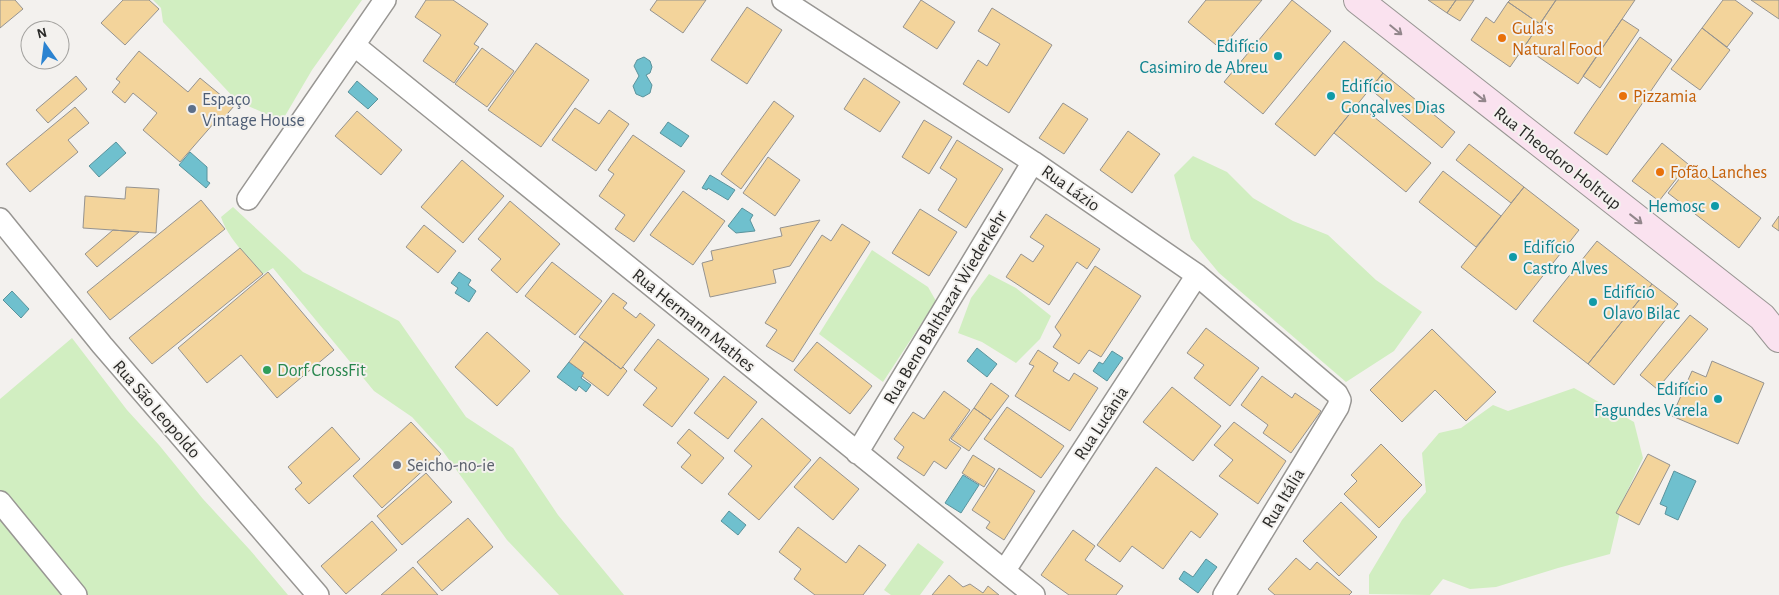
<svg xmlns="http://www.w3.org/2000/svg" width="1779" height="595" font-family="'Alegreya Sans',sans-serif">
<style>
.green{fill:#d1eec1}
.water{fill:#6fc0ce;stroke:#5a939c}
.building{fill:#f3d49b;stroke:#959390}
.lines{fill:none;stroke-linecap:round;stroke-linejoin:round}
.minor-casing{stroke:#989693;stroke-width:24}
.secondary-casing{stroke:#989693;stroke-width:30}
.minor{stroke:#fff;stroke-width:21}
.secondary{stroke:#fae2ef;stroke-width:28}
.oneway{stroke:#92868b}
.food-dot{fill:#e8710a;stroke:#f3f1ee;stroke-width:2}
.culture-dot{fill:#0f9aa8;stroke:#f3f1ee;stroke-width:2}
.service-dot{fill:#5c6f8a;stroke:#f3f1ee;stroke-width:2}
.leisure-dot{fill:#2e9e5b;stroke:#f3f1ee;stroke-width:2}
.worship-dot{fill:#6b7280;stroke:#f3f1ee;stroke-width:2}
.labels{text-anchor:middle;stroke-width:4;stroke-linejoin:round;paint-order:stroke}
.food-label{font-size:18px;fill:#c56008;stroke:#f3f1ee;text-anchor:start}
.culture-label{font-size:18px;fill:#0d838f;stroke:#f3f1ee;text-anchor:end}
.service-label{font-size:18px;fill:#4e5e75;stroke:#f3f1ee;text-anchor:start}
.street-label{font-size:18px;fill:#292927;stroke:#f3f1ee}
.leisure-label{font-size:18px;fill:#27864d;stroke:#f3f1ee;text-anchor:start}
.worship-label{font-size:18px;fill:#5b616d;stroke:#f3f1ee;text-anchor:start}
</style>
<rect width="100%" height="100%" fill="#f3f1ee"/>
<path class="green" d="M153,0H362L312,70L282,121L237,101L163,22L161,8Z
M1193,156L1227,172L1253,198L1293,221L1328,235L1376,280L1422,312L1394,351L1346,382L1219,273L1191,239L1174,175Z
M233,207L303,272L399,321L466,417L513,448L558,515L624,595H559L507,540L442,450L412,417L374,391L273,268L263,274C248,257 228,239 221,217Z
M872,250L928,287L936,301L883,382L819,334Z
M989,274L1016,288L1051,316L1040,339L1016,363L982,342L958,333L971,298Z
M72,338L127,410L159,445L203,499L250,550L288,595H0V399Z
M1574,388L1634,422L1643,458L1623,500L1610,554L1558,568L1496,587L1470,589L1443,579L1430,595L1369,594V575L1402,520L1426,492L1422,453L1439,433L1461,428L1493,405L1508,411Z
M918,543L944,562L920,595H891L884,590Z"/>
<path class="water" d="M644,57L650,61L652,67L650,73L646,75L652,85L650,93L643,97L636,94L633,86L639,76L634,66L637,60Z
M357,81L378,99L368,109L348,92Z
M668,122L689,136L681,147L660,133Z
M116,142L126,153L99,177L89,166Z
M190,152L207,167V181L210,183L206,188L179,165Z
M710,175L735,190L728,200L708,188L707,190L702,188Z
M742,208L753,215L750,220L755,231L736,233L728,226Z
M459,272L471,280L468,285L476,291L469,302L455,293L458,288L451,283Z
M12,291L29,309L21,318L3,300Z
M977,348L997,364L987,377L967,361Z
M1112,351L1123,358L1107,381L1093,371L1099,362L1103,364Z
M569,362L584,373L581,378L591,385L586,392L579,386L576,391L557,377Z
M1674,471L1696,481L1678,520L1665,514L1667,507L1660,504Z
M963,475L979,485L961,513L945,503Z
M729,511L746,525L738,535L721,521Z
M1206,559L1217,567L1198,593L1179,579L1184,571L1193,577Z"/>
<path class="building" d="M0,0H15L23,9L0,28Z
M123,0H149L159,9L125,45L101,23Z
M426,0H453L488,24L474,44L479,47L454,83L423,61L441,35L415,17Z
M657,0H706L683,33L650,10Z
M921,0L955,22L937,49L903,27Z
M1206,0H1262L1221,49L1188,22Z
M1292,0L1331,31L1263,114L1224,82Z
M1428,0H1456L1447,13Z
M1456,0H1474L1460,21L1447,13Z
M1510,0H1556L1540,24L1508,2Z
M1556,0H1635L1578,84L1524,47Z
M1723,0H1735L1753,13L1727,47L1702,28Z
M1751,0H1779V19Z
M1508,2L1540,24L1510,67L1471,40L1486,17L1494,23Z
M747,7L782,30L747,84L711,60Z
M992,8L1052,45L1009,113L963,84L978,60L987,66L1000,44L978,31Z
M1622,19L1639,30L1600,88L1583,76Z
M1702,28L1730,50L1700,90L1671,69Z
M1640,37L1672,60L1607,155L1574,133Z
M1344,41L1383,73L1315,156L1275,124Z
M536,43L589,80L541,147L488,110Z
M482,48L514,71L487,107L455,84Z
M139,51L188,92L200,78L234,106L217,126L214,123L180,162L143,130L157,113L133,93L125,103L112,92L120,82L116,79Z
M1383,73L1455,132L1442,148L1370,89Z
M76,76L87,89L48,123L36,110Z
M864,78L900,102L880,132L844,109Z
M774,101L794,116L741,189L721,174Z
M1063,103L1088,119L1064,154L1039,138Z
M1358,104L1431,163L1406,192L1334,133Z
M75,107L89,123L68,140L78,152L30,192L6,164Z
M575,108L599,124L609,110L629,124L596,171L552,140Z
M357,111L402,150L381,175L335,136Z
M924,120L952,137L929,174L902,157Z
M1128,131L1160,154L1132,193L1100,170Z
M633,135L685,171L634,242L615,229L625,215L599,196L614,174L608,170Z
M957,140L1003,169L966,228L938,210L957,179L940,168Z
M1662,143L1688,164L1659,201L1632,181Z
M1469,144L1524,187L1511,203L1456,160Z
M768,157L800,180L775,216L743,193Z
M462,160L504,196L463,243L421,207Z
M1691,164L1761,218L1739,248L1668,193Z
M1443,171L1501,216L1476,247L1419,202Z
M126,187L159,189L156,233L83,228L85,196L125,199Z
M1524,187L1579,230L1516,310L1461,267Z
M683,191L725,221L693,265L650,235Z
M201,200L225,229L110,320L87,292Z
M510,201L560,244L517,293L491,270L501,259L478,239Z
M920,209L957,232L929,276L892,253Z
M1046,214L1100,249L1087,269L1077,262L1049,305L1006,277L1021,254L1033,262L1044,246L1030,237Z
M1779,216V231L1772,226Z
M820,220L790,266L773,270L776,283L710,297L702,263L713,260L711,251L782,236L780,228Z
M842,224L870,242L793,362L766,346L777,330L765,323L822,235L831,241Z
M424,225L456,251L438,273L406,247Z
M113,230L139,232L97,267L85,254Z
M1597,241L1652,284L1588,364L1533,321Z
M240,248L263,274L152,364L129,338Z
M552,262L602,301L575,335L525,296Z
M1095,266L1141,296L1101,357L1089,350L1079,364L1053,347L1061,335L1055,327Z
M268,272L334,350L277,398L241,355L207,383L178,348Z
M1652,284L1678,304L1614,385L1588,364Z
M613,293L627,303L623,308L636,318L640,313L655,325L621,369L579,337Z
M1690,315L1708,329L1657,389L1640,375Z
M1206,328L1259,368L1230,406L1194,378L1204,365L1187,353Z
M1432,329L1496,392L1466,421L1435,390L1402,422L1370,390Z
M487,332L530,371L497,406L455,367Z
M658,339L709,379L672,427L643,405L657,388L634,370Z
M585,341L621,369L623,367L627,371L608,396L582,376L584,373L569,362Z
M817,342L872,386L850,414L794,370Z
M1038,350L1058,363L1053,371L1069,381L1074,373L1098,388L1070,431L1015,396L1034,366L1029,364Z
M1712,361L1764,383L1738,444L1672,416L1692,371L1706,377Z
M724,376L757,402L728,439L694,413Z
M1262,376L1292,398L1295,393L1321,411L1291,453L1263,433L1268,425L1241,405Z
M991,383L1009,396L991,420L974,408Z
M1172,387L1221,426L1193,461L1143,422Z
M944,391L970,410L949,440L961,448L946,469L934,461L924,476L897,458L904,447L894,439L913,412L924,419Z
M1007,407L1064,446L1041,478L984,439Z
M974,408L991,420L969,451L951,439Z
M762,418L811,460L759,520L728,494L752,466L734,451Z
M411,422L441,454L382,508L353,476Z
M1234,422L1286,461L1258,504L1219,476L1233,460L1214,445Z
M332,427L360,459L309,504L295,489L302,483L288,467Z
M689,429L724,458L702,484L681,467L691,455L677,443Z
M1381,444L1422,485L1379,528L1344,494L1357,481L1351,475Z
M1648,454L1670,465L1639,525L1616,513Z
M973,455L995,469L984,487L962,473Z
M820,457L859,489L833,520L794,487Z
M1156,467L1218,514L1200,538L1191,531L1163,569L1132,546L1120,562L1097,545Z
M999,468L1035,491L1004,540L986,528L990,522L972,510Z
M426,473L452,502L402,545L377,516Z
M1341,502L1377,537L1339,576L1303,541Z
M468,518L493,547L442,591L417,562Z
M372,521L397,550L346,594L321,566Z
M798,527L846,563L859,545L886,565L863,595H815L794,579L801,569L779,552Z
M1073,530L1095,546L1085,560L1123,586L1116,595H1069L1041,575Z
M1296,558L1310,570L1317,562L1352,592L1349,595H1275L1268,589Z
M413,567L438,595H381Z
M949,575L963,587L970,584L983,593L988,586L999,595H932Z"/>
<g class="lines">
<g class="minor-casing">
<path id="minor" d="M783,0L1033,162L1197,275L1337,394L1340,400L1338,407L1224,595
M354,45L1034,595
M248,199L385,0
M0,219L102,345L318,595
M857,453L1033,162
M0,502L76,595
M1005,570L1197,275"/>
</g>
<g class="secondary-casing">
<path id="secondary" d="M1358,0L1762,317L1779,338"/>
</g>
<use href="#minor" class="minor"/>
<use href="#secondary" class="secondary"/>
</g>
<defs><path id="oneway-shaft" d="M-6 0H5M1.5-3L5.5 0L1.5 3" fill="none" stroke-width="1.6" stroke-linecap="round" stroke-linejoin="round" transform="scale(1.25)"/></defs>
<g class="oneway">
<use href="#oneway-shaft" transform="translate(1396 30) rotate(39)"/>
<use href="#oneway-shaft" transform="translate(1480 97) rotate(38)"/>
<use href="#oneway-shaft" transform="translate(1636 219) rotate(38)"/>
</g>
<g class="food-dot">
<circle cx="1502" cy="38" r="5"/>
<circle cx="1623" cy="96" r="5"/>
<circle cx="1660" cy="172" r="5"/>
</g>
<g class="culture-dot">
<circle cx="1278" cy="56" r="5"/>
<circle cx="1331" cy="96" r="5"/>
<circle cx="1715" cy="206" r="5"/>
<circle cx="1513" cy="257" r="5"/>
<circle cx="1593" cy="302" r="5"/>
<circle cx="1718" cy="399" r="5"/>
</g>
<circle class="service-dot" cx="192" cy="109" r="5"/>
<circle class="leisure-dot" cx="267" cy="370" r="5"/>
<circle class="worship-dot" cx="397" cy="465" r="5"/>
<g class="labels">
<g class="food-label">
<text x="1512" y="34">Gula's<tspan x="1512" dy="21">Natural Food</tspan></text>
<text x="1633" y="102">Pizzamia</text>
<text x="1670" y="178">Fofão Lanches</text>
</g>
<g class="culture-label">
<text x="1268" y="52">Edifício<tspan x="1268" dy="21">Casimiro de Abreu</tspan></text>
<text x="1341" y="92" text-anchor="start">Edifício<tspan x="1341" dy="21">Gonçalves Dias</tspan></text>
<text x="1705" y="212">Hemosc</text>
<text x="1523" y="253" text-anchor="start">Edifício<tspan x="1523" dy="21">Castro Alves</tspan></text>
<text x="1603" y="298" text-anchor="start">Edifício<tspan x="1603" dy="21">Olavo Bilac</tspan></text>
<text x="1708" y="395">Edifício<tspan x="1708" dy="21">Fagundes Varela</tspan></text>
</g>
<g class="service-label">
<text x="202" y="105">Espaço<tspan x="202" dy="21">Vintage House</tspan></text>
</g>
<g class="street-label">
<text transform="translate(1558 158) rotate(38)" y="6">Rua Theodoro Holtrup</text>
<text transform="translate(1071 188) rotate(35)" y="6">Rua Lázio</text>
<text transform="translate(945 307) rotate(-59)" y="6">Rua Beno Balthazar Wiederkehr</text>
<text transform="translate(694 320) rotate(39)" y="6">Rua Hermann Mathes</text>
<text transform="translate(157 409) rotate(49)" y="6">Rua São Leopoldo</text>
<text transform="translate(1101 423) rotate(-57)" y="6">Rua Lucânia</text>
<text transform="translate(1283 498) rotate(-59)" y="6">Rua Itália</text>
</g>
<g class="leisure-label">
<text x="277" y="376">Dorf CrossFit</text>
</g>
<g class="worship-label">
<text x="407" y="471">Seicho-no-ie</text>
</g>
</g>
<g transform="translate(45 45) rotate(346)"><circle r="24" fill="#f3f1ee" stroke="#a2a19e"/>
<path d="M0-4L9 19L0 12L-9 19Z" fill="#2b83d1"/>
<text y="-8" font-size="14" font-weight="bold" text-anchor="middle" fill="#292927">N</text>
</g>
</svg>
